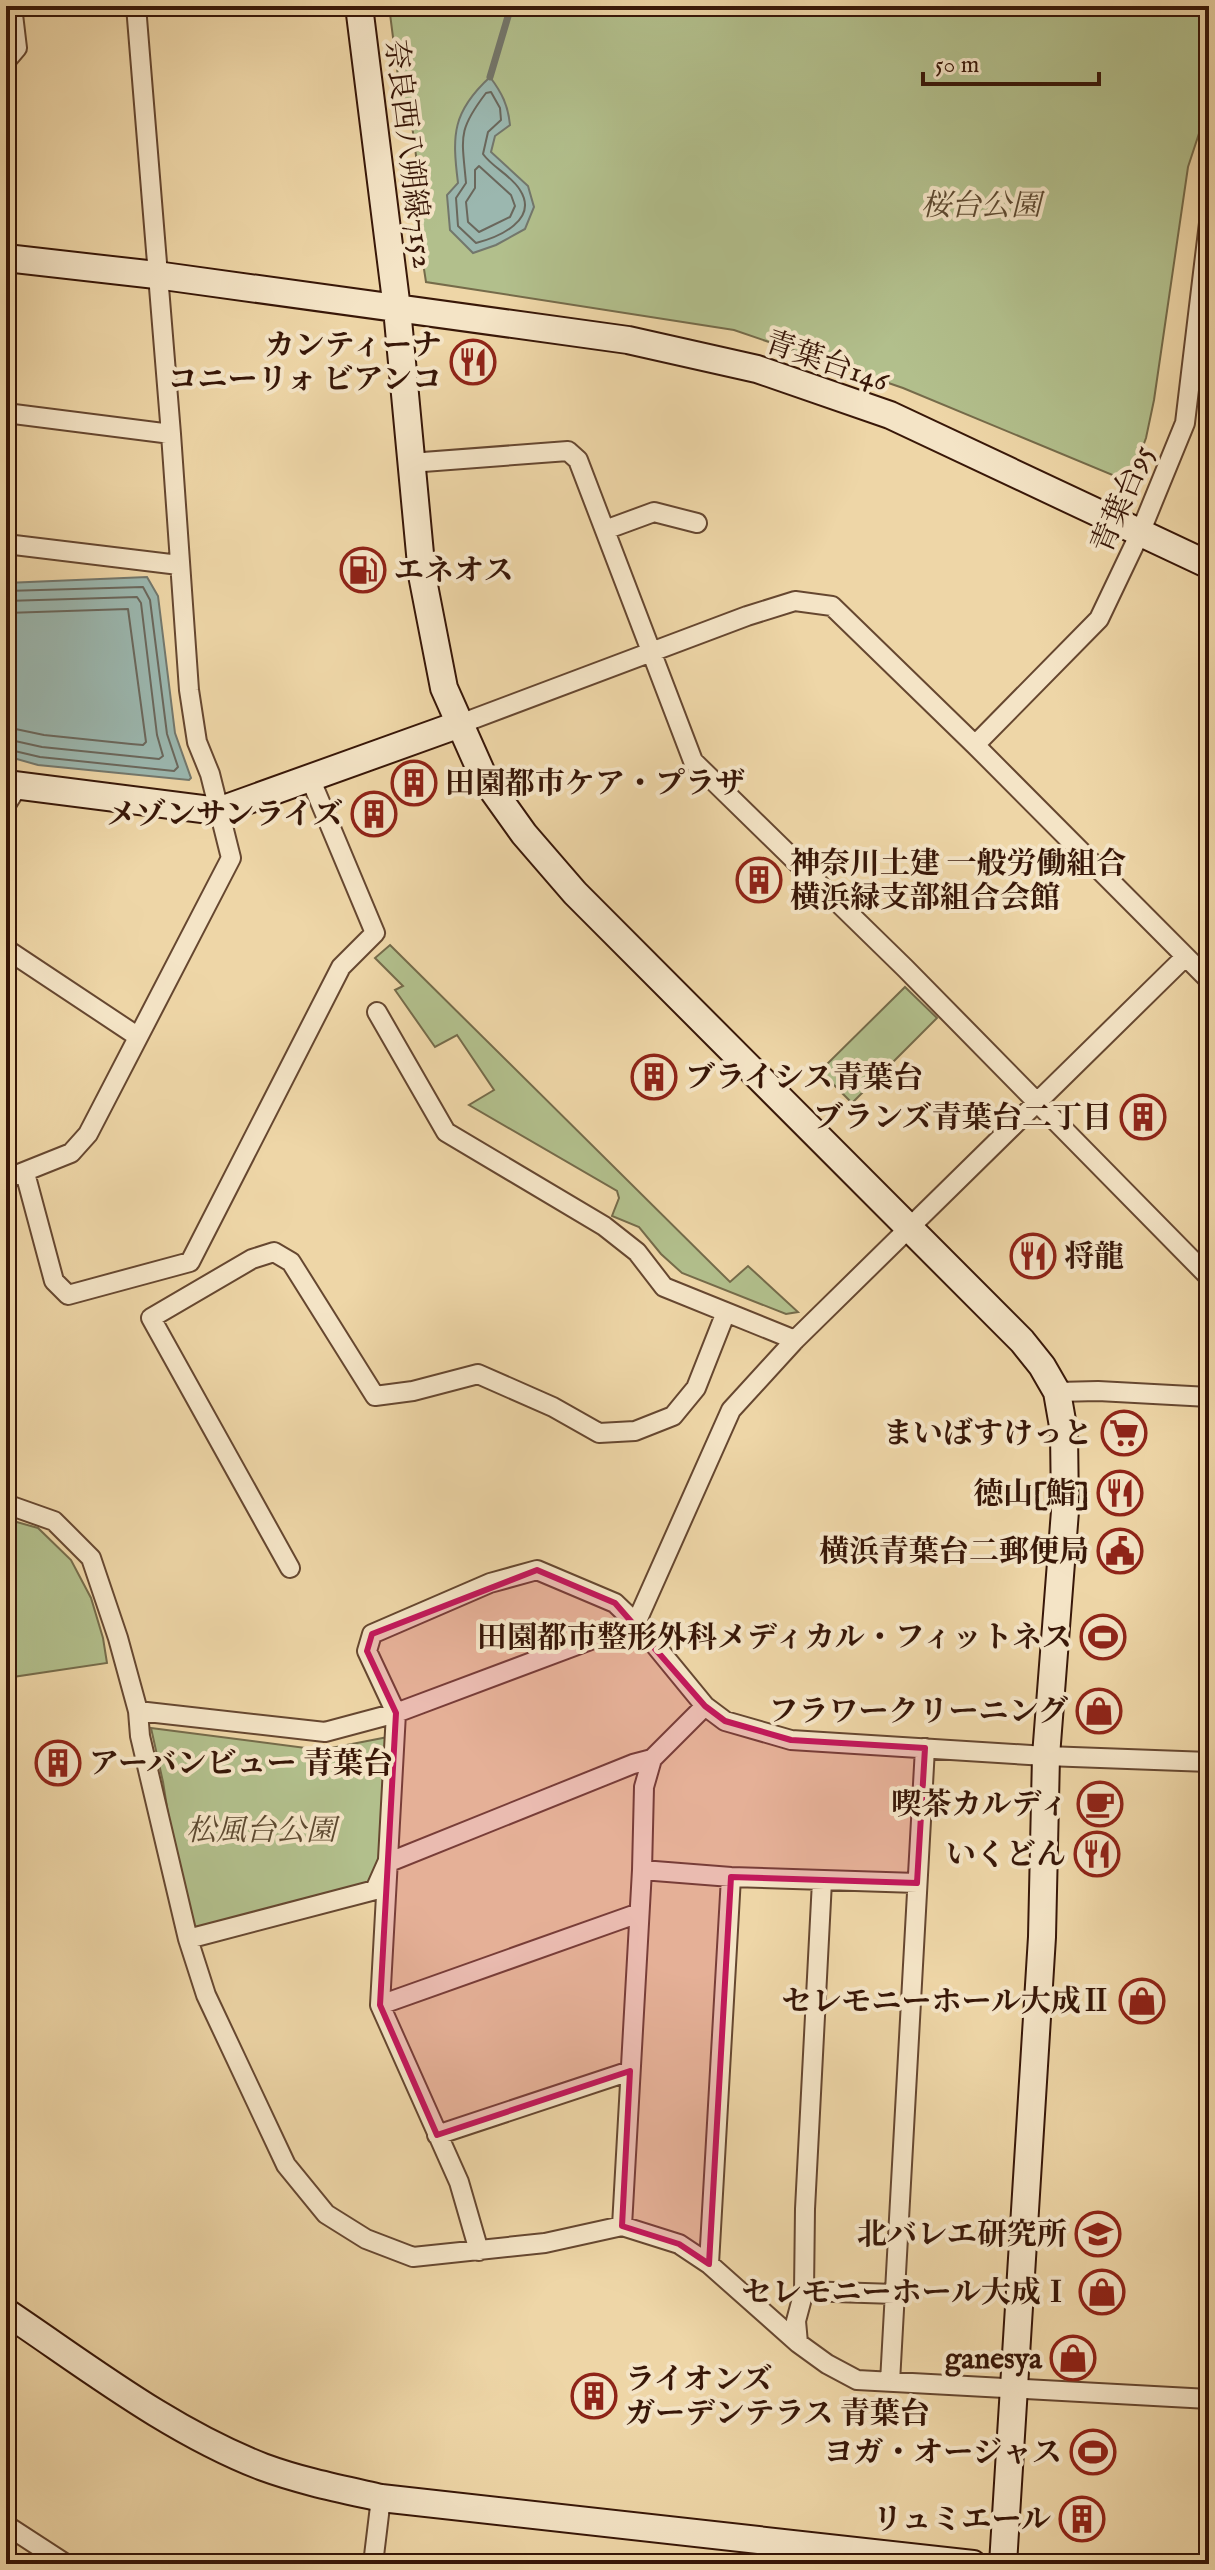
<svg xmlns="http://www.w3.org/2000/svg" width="1215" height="2570" font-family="'IM FELL English','Noto Serif JP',serif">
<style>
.green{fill:#b2bf8c;stroke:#756b4a;stroke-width:2}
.water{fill:#9bb7af;stroke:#73776c;stroke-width:2}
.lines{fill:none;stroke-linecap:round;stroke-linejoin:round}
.shore{stroke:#6a675c;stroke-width:2}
.stream{stroke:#73776c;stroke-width:7}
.street-casing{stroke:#664730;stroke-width:22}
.secondary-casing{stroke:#381708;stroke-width:30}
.street{stroke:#f4e4c6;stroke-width:18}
.secondary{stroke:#f4e4c6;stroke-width:26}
.marked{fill:#c2185b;fill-opacity:0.2;stroke:#c2185b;stroke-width:6;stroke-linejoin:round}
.labels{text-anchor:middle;stroke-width:8;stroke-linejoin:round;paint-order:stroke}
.street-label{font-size:30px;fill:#381708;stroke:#f4e4c6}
.park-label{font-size:30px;font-style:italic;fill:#5d4930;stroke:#f4e4c6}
.poi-label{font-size:30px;font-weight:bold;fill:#381708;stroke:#f4e4c6;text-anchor:end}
</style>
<rect width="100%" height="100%" fill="#eed6a7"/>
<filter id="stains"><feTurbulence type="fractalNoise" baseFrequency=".0025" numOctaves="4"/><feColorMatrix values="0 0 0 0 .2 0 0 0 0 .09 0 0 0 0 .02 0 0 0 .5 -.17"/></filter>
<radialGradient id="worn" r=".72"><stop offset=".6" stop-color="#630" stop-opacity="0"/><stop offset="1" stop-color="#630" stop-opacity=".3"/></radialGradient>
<path class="green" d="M389,6H1209V103L1188,167L1154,400L1146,438L1132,476L1122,479L903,388L734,330L426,282L415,211L421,194L412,125L402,108Z
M390,945L730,1282L748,1266L798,1312L786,1314L682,1273L661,1254L639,1227L612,1216L619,1198L617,1191L469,1105L494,1090L457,1035L435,1047L395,990L403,986L375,958Z
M905,987L937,1018L852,1103L820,1071Z
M6,1519L38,1528L71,1560L91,1598L103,1638L107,1663L6,1678Z
M151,1728L321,1750L393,1736V1863L375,1890L188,1939L163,1782Z"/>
<path class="water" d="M490,77C502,93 508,105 510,125L495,136L491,152L528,186L534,207L525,229L496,245L473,253L450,230L447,195L458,183C452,135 452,112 490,77Z
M147,577L158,596L175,733L191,778L189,780L38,765L6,756V583Z"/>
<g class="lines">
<path class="shore" d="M491,92L500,108L501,120L488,132L483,154C493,168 511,175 520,190C539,220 499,237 476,243L458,226L456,198L466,183C462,137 457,131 486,93Z
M479,166L511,195L515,206L510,217L479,232L468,222L466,202L475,188V170Z
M6,591L143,587L150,600L167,734L178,767L174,771L40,757L6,749
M6,601L137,597L141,603L157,735L163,756L159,759L42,747L6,739
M6,613L128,609L146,742L143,745L131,744L44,735L6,727"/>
<path class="stream" d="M490,77L509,13V6"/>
<g class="street-casing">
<path id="street" d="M6,61L17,48L12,6
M6,413L171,434
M410,463L568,451L578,460L693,761L905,968L1209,1277
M605,530L654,512L697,523
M6,544L179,565
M460,724L747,616L795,601L832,606L975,745L1209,980
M975,745L1099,619L1140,533L1185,423L1209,223
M6,805L18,786
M6,949L137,1036
M377,1012L446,1132L604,1226L637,1252L664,1287L795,1340
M25,1173L54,1281L68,1295L190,1262L341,967L375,933L310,778
M6,1179L71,1153L88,1134L231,858L210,774L197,742L189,690L171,434L136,6
M1057,1392L1098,1391L1209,1397
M6,1504L54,1521L91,1558L118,1638L138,1711L140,1736L188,1939L206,1995L286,2165L326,2214L366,2239L413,2257L545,2243L622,2226L679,2244L709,2264L798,2343L827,2364L857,2380L1209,2399
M290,1568L151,1318L252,1259L274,1252L291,1262L375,1396L413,1391L478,1374L553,1407L599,1433L635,1431L673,1416L696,1388L726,1312
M138,1711L325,1732L396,1713L636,1623L731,1410L795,1340L1185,957
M642,1870L731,1877L917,1883
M188,1939L375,1890L387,1863L633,1764L652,1759
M380,2005L639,1913
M437,2135L630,2071
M622,2226L642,1870L644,1787L652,1759L705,1706
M479,2251L459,2182L380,2005L396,1713L367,1651L372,1634L490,1583L537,1570L615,1603L641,1628L705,1706L725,1721L791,1740L1046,1756L1209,1762
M709,2264L731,1877
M804,2291L895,2294
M798,2343L796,2321L804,2291L805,2209L822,1881
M890,2382L925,1748
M6,2525L66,2564
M373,2564L381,2498"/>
</g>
<g class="secondary-casing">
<path id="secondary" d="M359,6L397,309L422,575L444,688L484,778L524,834L575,893L1022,1341L1042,1366L1057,1392L1064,1432L1065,1511L1046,1756L1042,1937L1003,2564
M6,258L156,275L628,340L757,369L890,415L1209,565
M6,784L218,811L460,724
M6,2312C88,2367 170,2431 263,2467C301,2481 341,2489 381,2498L973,2564"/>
</g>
<use href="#street" class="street"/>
<use href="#secondary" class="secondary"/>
</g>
<path class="marked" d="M537,1570L615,1603L705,1706L725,1721L791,1740L925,1748L917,1883L731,1877L709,2264L679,2244L622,2226L630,2071L437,2135L380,2005L396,1713L367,1651L372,1634Z"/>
<defs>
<g id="restaurant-ring" transform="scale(2.3)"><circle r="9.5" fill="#f4e4c6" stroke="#8f2418" stroke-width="1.5"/><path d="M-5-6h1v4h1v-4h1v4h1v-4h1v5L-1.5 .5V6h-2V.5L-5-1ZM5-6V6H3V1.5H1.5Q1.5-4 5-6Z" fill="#8f2418"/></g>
<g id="fuel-ring" transform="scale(2.3)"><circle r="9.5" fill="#f4e4c6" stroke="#8f2418" stroke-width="1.5"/><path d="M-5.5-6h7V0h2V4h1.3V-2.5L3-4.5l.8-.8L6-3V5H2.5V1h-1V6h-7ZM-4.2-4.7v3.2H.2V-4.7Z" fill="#8f2418"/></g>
<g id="building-ring" transform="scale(2.3)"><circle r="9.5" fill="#f4e4c6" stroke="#8f2418" stroke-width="1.5"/><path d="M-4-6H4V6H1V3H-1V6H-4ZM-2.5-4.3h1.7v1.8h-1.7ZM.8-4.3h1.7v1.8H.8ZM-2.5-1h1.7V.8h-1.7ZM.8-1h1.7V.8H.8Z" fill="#8f2418"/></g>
<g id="supermarket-ring" transform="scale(2.3)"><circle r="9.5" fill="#f4e4c6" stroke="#8f2418" stroke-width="1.5"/><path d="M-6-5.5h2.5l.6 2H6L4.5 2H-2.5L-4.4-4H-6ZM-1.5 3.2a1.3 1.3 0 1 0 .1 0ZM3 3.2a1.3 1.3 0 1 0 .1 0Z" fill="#8f2418"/></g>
<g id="civic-ring" transform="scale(2.3)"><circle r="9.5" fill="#f4e4c6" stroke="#8f2418" stroke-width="1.5"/><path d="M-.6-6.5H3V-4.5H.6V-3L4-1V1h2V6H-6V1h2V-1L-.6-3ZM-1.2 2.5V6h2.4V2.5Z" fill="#8f2418"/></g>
<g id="stadium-ring" transform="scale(2.3)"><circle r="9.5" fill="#f4e4c6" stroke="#8f2418" stroke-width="1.5"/><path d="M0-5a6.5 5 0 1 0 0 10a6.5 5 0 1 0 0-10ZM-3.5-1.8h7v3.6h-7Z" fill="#8f2418"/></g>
<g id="shop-ring" transform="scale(2.3)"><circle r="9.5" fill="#f4e4c6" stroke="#8f2418" stroke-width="1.5"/><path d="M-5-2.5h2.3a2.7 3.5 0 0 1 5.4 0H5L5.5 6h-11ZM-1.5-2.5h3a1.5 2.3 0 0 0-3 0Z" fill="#8f2418"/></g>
<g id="cafe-ring" transform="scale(2.3)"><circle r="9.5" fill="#f4e4c6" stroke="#8f2418" stroke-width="1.5"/><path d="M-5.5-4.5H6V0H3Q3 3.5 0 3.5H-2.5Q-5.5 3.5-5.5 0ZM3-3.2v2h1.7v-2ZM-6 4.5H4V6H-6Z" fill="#8f2418"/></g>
<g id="school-ring" transform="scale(2.3)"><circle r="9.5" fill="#f4e4c6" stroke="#8f2418" stroke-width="1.5"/><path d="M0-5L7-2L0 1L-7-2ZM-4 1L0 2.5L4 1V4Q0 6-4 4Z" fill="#8f2418"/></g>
</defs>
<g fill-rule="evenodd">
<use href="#restaurant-ring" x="473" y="362"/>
<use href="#fuel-ring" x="363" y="570"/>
<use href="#building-ring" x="414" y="783"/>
<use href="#building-ring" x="374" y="814"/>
<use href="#building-ring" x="759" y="880"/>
<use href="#building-ring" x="654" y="1077"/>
<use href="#building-ring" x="1143" y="1117"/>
<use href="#restaurant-ring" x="1033" y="1256"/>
<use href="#supermarket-ring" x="1124" y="1433"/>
<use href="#restaurant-ring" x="1120" y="1493"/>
<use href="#civic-ring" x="1120" y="1551"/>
<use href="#stadium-ring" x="1103" y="1637"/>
<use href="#shop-ring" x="1099" y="1711"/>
<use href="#building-ring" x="58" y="1763"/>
<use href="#cafe-ring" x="1100" y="1804"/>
<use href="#restaurant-ring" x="1097" y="1854"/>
<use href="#shop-ring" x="1142" y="2001"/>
<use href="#school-ring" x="1098" y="2234"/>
<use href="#shop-ring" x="1102" y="2292"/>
<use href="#shop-ring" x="1073" y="2358"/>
<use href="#building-ring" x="594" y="2396"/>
<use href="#stadium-ring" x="1093" y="2452"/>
<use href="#building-ring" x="1082" y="2519"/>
</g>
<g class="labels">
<g class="street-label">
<text transform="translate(410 154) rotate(83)" y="10">奈良西八朔線7152</text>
<text transform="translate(827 361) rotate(19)" y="10">青葉台146</text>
<text transform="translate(1122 499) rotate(-67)" y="10">青葉台95</text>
</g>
<g class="park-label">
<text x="981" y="215">桜台公園</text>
<text x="261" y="1840">松風台公園</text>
</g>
<g class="poi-label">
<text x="442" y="355">カンティーナ<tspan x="442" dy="34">コニーリォ ビアンコ</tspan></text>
<text x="394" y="580" text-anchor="start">エネオス</text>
<text x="445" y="793" text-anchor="start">田園都市ケア・プラザ</text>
<text x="343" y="824">メゾンサンライズ</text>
<text x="790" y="873" text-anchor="start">神奈川土建 一般労働組合<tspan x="790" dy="34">横浜緑支部組合会館</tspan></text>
<text x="685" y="1087" text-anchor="start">ブライシス青葉台</text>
<text x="1112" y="1127">ブランズ青葉台二丁目</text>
<text x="1064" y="1266" text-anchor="start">将龍</text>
<text x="1093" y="1443">まいばすけっと</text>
<text x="1089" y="1503">徳山[鮨]</text>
<text x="1089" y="1561">横浜青葉台二郵便局</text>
<text x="1072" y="1647">田園都市整形外科メディカル・フィットネス</text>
<text x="1068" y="1721">フラワークリーニング</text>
<text x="89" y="1773" text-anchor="start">アーバンビュー 青葉台</text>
<text x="1069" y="1814">喫茶カルディ</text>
<text x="1066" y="1864">いくどん</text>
<text x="1111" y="2011">セレモニーホール大成Ⅱ</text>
<text x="1067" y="2244">北バレエ研究所</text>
<text x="1071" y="2302">セレモニーホール大成Ｉ</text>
<text x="1042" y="2368">ganesya</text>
<text x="625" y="2389" text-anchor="start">ライオンズ<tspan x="625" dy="34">ガーデンテラス 青葉台</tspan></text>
<text x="1062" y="2462">ヨガ・オージャス</text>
<text x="1051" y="2529">リュミエール</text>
</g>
</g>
<rect width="1215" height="2570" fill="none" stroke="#eed6a7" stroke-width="32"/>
<rect x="8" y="8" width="1199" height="2554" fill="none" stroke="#381708" stroke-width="4"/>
<rect x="16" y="16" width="1183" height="2538" fill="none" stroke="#381708" stroke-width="2"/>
<path d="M923 72v12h176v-12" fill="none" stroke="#381708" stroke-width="4"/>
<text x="935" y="72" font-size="24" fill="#381708" stroke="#f4e4c6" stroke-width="6" paint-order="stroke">50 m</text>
<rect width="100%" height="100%" filter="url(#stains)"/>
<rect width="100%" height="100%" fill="url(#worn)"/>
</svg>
